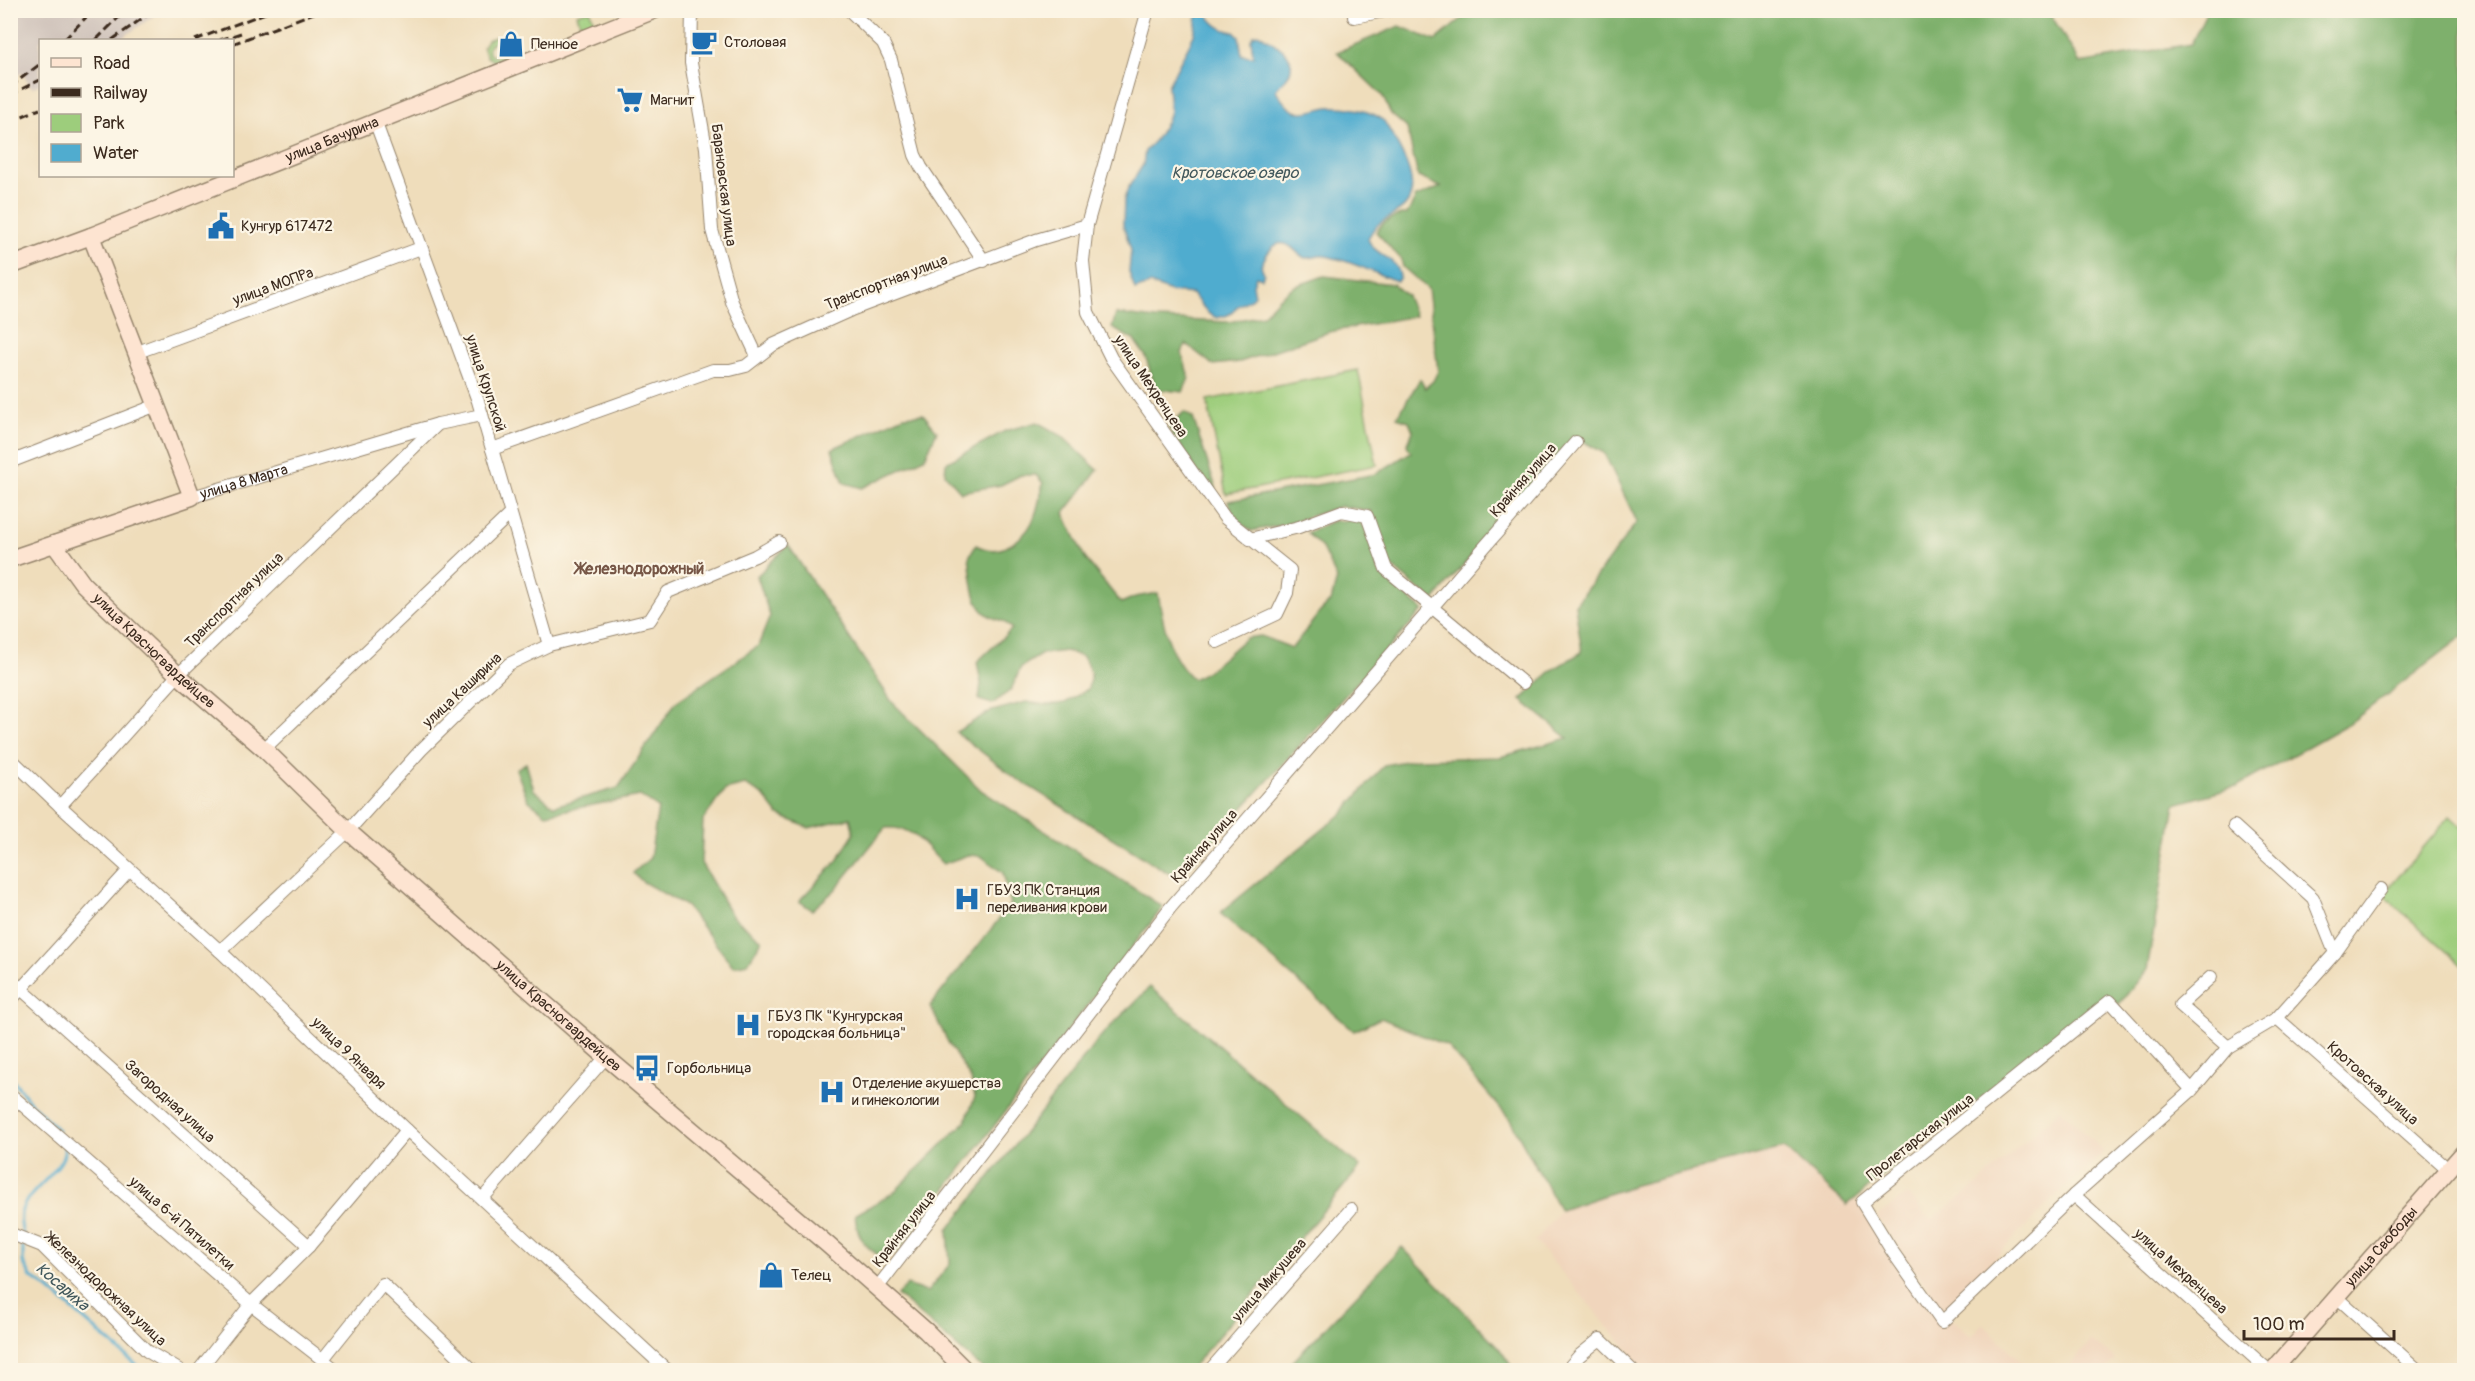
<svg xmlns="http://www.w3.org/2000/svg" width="2475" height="1381" font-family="Pangolin,sans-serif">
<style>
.built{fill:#f0d5bc}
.industrial{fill:#cec1b9}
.green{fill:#9dcd7c;stroke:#6c7c4d;stroke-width:1.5;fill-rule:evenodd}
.forest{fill:#7eb06c;stroke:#5c6d45;stroke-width:1.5}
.water{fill:#50accf;stroke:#466b76;stroke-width:1.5}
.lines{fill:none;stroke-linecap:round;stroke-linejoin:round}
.stream{stroke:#50accf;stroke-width:3}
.street-casing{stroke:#95846c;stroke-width:14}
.secondary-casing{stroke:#95846c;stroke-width:19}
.street{stroke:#fff;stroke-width:12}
.secondary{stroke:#fde4d1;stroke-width:16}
.rail{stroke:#3b2a1e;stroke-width:3;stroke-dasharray:9 4.5;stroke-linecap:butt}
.labels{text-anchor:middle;stroke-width:4.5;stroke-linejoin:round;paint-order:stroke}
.poi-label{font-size:15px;fill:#3b2a1e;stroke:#fcf5e5;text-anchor:start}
.street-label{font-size:15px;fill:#3b2a1e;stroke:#fcf5e5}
.water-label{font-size:16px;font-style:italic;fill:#42585c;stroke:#fcf5e5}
.neighbourhood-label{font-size:16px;font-weight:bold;fill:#765646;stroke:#fcf5e5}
</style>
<rect width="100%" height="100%" fill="#fcf5e5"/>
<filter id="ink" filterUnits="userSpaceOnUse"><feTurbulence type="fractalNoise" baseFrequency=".0167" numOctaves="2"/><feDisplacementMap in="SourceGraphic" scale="12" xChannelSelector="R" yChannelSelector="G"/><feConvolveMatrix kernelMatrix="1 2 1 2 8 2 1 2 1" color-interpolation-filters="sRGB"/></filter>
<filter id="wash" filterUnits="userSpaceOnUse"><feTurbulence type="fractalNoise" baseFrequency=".008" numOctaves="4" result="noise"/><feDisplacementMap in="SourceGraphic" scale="24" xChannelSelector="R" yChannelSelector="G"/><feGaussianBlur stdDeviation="1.35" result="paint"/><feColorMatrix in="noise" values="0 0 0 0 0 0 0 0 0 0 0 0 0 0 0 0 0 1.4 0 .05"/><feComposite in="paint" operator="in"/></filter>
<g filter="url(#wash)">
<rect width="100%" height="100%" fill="#efddbb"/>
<path class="built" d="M2061,1109L2104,1152L2064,1188L1943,1310L1877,1216L1908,1194L1930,1220L1972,1189Z
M1784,1148L1846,1205L1855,1199L1888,1251L1943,1326L1951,1319L1971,1336L1983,1324L2030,1370H1645L1535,1241L1560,1210L1635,1185Z
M2091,1340L2115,1359L2106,1370H2067Z"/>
<path class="industrial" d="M11,10H161V11L119,40H40V84L32,88L22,73L11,78Z"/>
<path class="green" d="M590,10L594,22L581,26L577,14Z
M495,37L504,41L507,51L503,60L495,62L487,57L483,47L487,40ZM497,41L502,44L504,50L502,55L495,57L490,55L488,48L490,44Z
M1358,370L1377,465L1226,494L1207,400Z
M2450,816L2464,829V967L2383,895Z"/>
<path class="forest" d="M2048,10L2080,63L2191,44L2207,11H2464V638L2462,637L2351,722L2236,787L2175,804L2147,970L2119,1004L2106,998L1847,1205L1784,1148L1635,1185L1560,1210L1509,1118L1447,1046L1381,1018L1354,1031L1220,913L1343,813L1384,765L1417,759L1500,757L1568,738L1521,700L1552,670L1582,652L1575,605L1637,522L1604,453L1574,436L1433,601L1390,565L1371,511L1341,506L1287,524L1251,531L1236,519L1228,501L1376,474L1411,452L1407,445L1413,431L1409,421L1397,417L1420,379L1425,388L1433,381L1438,371L1428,289L1403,267L1401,259L1376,232C1383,221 1395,215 1407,214L1416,197L1441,187L1418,177L1407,128L1391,114L1382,95L1337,52L1400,26L1435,41L1471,11Z
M1324,276L1393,284L1407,296L1415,316L1329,332L1240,362L1213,365L1186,344L1182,353L1189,378L1183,392L1156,389L1145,355L1134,340L1112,328L1116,314L1156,319L1229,322L1263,315L1279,298L1293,287Z
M1184,412L1193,418L1216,488L1210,491L1168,427Z
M923,414L937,431L925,458L862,488L844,483L832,449L904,416Z
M1037,422L1062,436L1098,470L1064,513L1085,558L1121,603L1135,597L1158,593C1163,623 1169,659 1193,679L1209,670L1246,638L1261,636L1292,648L1320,612L1331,601L1337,579L1322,548L1307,533L1333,521L1359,520L1369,533L1379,572L1423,610L1178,879L1014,777L956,732L989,712L1026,702L1047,705L1065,703L1088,689L1091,673L1083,657L1066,651L1042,654L1021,667L1011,690L992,704L979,700L981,683L977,662L1012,629C999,615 999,623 988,615C971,604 972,574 969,557L976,545C987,551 997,552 1008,546C1035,532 1037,511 1043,483L1036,475H1021L1001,485L961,492L945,474L946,463L1005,431Z
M788,545L892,702L982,791L1163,907L897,1252L883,1258C864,1247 857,1237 855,1215L893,1193L965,1122L975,1097L971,1079L950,1046L930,1006L1011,904L1003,873L981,856L968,855L943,864C923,845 916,826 885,828L835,890L812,910L799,901L837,861L854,833L850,818L809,828L778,815L763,795L745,785L725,790L703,820L701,863L732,916L762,940L748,963L733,966L686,906L643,882L633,873L650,858L658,808L640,796L546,814L528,800L516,769L526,763L534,790L554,806L618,788L676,702L758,646L770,616L757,576Z
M1150,987L1360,1167L1190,1370H984L897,1295L907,1285L927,1292L950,1264L948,1230L1101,1036Z
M1402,1247L1499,1348L1514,1370H1285Z"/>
<path class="water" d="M1198,11H1206C1211,22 1221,30 1234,32L1239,37L1242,55L1253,56L1251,39L1254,35L1259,34C1273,43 1301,55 1288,76C1284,82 1279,83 1276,90C1281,99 1289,112 1300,112C1309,113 1320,108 1329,107C1344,106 1372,110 1384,121C1396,142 1430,191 1399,211C1385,220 1375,223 1368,239C1374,256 1399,257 1400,278L1397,281C1373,273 1350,260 1325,256C1319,255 1312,258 1306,258C1300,257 1296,250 1291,247C1276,236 1266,254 1261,266L1264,273L1262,278L1256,276L1253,285L1255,295L1252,298L1238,306L1228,315L1217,318L1209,314L1192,294L1171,292L1150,284L1135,290L1129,272L1131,250L1123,225L1124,200L1128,188L1143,165L1145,151L1156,139L1167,121L1170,111L1168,86L1194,35Z"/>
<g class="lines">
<path class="stream" d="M10,1076L30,1102L58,1130
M23,1235C21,1225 19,1217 23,1207C30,1190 69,1165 64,1147
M23,1242V1262L31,1277L49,1289L142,1370"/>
</g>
</g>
<g filter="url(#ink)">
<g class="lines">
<g class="street-casing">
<g id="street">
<path d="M692,10L691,63L706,148L712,230L732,302L757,356"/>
<path d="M849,10L883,43L891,60L915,155L921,167L984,261"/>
<path d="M1148,10L1087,225L1083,261L1088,312L1111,358L1225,518L1290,570L1287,593L1277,614L1217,642"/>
<path d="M1354,17L1390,10"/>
<path d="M375,121L478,401L549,645"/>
<path d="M135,353L421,248"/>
<path d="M492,449L713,370H730L746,366L773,345L851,310L1036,240L1087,225"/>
<path d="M10,462L157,405"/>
<path id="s1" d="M192,497L438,424L482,415"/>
<path d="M1250,539L1299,527L1342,511L1367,516L1386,569L1523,683"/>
<path d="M264,749L509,515"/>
<path d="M10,758L60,806L220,951L407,1130L667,1370"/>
<path d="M60,806L178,675L438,424"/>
<path d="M2234,826L2313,898L2335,953"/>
<path d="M220,951L348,831L421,750L509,664L549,645L650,620L668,592L755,556L779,542"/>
<path d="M2211,977L2180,1005L2228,1047"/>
<path d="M10,979L309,1246"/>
<path d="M10,1001L129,870"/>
<path d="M2277,1018L2449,1170"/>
<path d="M2192,1090L2110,1001L1862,1202L1892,1251L1942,1322L2074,1195L2192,1090L2228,1047L2277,1018L2335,953L2381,889"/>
<path d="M10,1094L251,1304L336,1370"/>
<path d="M2074,1195L2268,1370"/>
<path d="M483,1198L606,1057"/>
<path d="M10,1232L14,1235L42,1246L147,1351L179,1370"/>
<path d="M877,1288L1170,908L1576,442"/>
<path d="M2338,1298L2418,1370"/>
<path d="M323,1359L383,1284L473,1370"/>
<path d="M199,1370L251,1304L309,1246L407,1130"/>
<path d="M1210,1370L1351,1209"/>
<path d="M1567,1370L1579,1356L1600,1339L1632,1370"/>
</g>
</g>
<g class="secondary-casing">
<g id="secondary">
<path id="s2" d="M10,266L91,236L655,10"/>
<path id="s3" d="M54,544L83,584L178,675L264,749L348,831L606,1057L828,1245L926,1331L965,1370"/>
<path d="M10,559L192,497L91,236"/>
<path id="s4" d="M2273,1370L2464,1152"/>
</g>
</g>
<use href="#street" class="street"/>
<use href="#secondary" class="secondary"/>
<path class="rail" d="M64,40L93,10
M96,40L126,10
M112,40L154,10
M195,40L273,10
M220,40L241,33
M232,44L322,10
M10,87L40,64
M10,95L40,80
M10,121L40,109"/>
</g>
</g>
<defs>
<g id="cafe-bare" transform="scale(2.07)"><path d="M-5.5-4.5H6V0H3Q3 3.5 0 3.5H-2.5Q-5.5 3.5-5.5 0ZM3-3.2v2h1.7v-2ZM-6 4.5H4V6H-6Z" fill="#1f6fb2" stroke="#fcf5e5" stroke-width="2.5" paint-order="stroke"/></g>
<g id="shop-bare" transform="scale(2.07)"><path d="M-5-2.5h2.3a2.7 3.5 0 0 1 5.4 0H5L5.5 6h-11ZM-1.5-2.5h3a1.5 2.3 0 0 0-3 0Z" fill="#1f6fb2" stroke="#fcf5e5" stroke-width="2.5" paint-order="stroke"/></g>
<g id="supermarket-bare" transform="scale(2.07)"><path d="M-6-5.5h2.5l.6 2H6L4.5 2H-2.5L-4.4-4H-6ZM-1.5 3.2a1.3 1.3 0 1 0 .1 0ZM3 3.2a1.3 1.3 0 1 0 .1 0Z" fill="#1f6fb2" stroke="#fcf5e5" stroke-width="2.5" paint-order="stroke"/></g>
<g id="civic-bare" transform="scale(2.07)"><path d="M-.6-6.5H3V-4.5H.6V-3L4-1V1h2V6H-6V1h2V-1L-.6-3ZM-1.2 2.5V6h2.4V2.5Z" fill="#1f6fb2" stroke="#fcf5e5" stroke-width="2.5" paint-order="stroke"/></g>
<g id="hospital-bare" transform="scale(2.07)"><path d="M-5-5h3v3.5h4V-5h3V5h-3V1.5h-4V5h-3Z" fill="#1f6fb2" stroke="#fcf5e5" stroke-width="2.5" paint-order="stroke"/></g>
<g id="bus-bare" transform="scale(2.07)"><path d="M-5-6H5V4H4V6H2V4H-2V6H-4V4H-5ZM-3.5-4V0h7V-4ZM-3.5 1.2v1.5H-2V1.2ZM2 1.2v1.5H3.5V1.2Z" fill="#1f6fb2" stroke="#fcf5e5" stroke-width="2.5" paint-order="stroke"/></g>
</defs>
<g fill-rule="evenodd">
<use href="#cafe-bare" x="704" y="42"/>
<use href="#shop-bare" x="511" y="44"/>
<use href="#supermarket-bare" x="630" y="100"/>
<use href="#civic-bare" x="221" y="226"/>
<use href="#hospital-bare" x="967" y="899"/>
<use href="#hospital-bare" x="748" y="1025"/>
<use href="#bus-bare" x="647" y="1068"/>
<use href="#hospital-bare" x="832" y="1092"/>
<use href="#shop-bare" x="771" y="1275"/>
</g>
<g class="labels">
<g class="poi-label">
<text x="724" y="47">Столовая</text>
<text x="531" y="49">Пенное</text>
<text x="650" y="105">Магнит</text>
<text x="241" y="231">Кунгур 617472</text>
<text x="987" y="895">ГБУЗ ПК Станция<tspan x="987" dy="17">переливания крови</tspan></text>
<text x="768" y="1021">ГБУЗ ПК "Кунгурская<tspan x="768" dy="17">городская больница"</tspan></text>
<text x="667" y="1073">Горбольница</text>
<text x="852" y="1088">Отделение акушерства<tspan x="852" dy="17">и гинекологии</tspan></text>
<text x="791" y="1280">Телец</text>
</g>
<g class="street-label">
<text dy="5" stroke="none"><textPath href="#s2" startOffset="346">улица Бачурина</textPath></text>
<text transform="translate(724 185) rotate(83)" y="5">Барановская улица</text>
<text transform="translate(886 282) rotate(-21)" y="5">Транспортная улица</text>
<text transform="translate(273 286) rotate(-20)" y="5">улица МОПРа</text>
<text transform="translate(486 383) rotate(72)" y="5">улица Крупской</text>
<text transform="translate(1151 386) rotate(56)" y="5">улица Мехренцева</text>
<text transform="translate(1523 480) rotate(-49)" y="5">Крайняя улица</text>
<text dy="5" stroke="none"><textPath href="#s1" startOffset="54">улица 8 Марта</textPath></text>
<text transform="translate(234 600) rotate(-44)" y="5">Транспортная улица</text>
<text dy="5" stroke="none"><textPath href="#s3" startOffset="147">улица Красногвардейцев</textPath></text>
<text transform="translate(462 690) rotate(-43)" y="5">улица Каширина</text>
<text transform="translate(1204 846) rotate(-49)" y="5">Крайняя улица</text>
<text dy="5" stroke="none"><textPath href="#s3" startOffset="692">улица Красногвардейцев</textPath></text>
<text transform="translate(349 1053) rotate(44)" y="5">улица 9 Января</text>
<text transform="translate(2373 1083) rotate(42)" y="5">Кротовская улица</text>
<text transform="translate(170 1101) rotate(42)" y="5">Загородная улица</text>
<text transform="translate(1920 1137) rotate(-38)" y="5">Пролетарская улица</text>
<text transform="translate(182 1223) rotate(41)" y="5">улица 6-й Пятилетки</text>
<text transform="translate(904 1229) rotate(-52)" y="5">Крайняя улица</text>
<text dy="5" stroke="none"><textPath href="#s4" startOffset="164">улица Свободы</textPath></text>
<text transform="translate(2181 1271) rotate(42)" y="5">улица Мехренцева</text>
<text transform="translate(1269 1280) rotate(-49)" y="5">улица Микушева</text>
<text transform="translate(106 1289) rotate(43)" y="5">Железнодорожная улица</text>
</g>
<g class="water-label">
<text x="1235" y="178">Кротовское озеро</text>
<text transform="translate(63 1286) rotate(41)" y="6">Косариха</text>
</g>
<g class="neighbourhood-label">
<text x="640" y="574">Железнодорожный</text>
</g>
</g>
<rect width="2475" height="1381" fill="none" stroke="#fcf5e5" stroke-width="36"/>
<rect x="39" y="39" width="195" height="138" fill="#fcf5e5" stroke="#afa495" stroke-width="1.5"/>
<rect x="51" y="58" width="30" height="9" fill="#fde4d1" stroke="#afa495" stroke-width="1.5"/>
<text x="93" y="69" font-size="18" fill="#3b2a1e">Road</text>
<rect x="51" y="88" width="30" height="9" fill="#3b2a1e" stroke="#afa495" stroke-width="1.5"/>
<text x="93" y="99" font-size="18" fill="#3b2a1e">Railway</text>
<rect x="51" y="114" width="30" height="18" fill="#9dcd7c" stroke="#afa495" stroke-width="1.5"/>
<text x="93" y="129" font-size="18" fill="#3b2a1e">Park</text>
<rect x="51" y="144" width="30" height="18" fill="#50accf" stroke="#afa495" stroke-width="1.5"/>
<text x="93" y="159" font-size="18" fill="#3b2a1e">Water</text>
<path d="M2244 1330v9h150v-9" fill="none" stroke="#3b2a1e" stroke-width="3"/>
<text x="2253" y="1330" font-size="18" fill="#3b2a1e" stroke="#fcf5e5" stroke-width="4.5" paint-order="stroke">100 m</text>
</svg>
